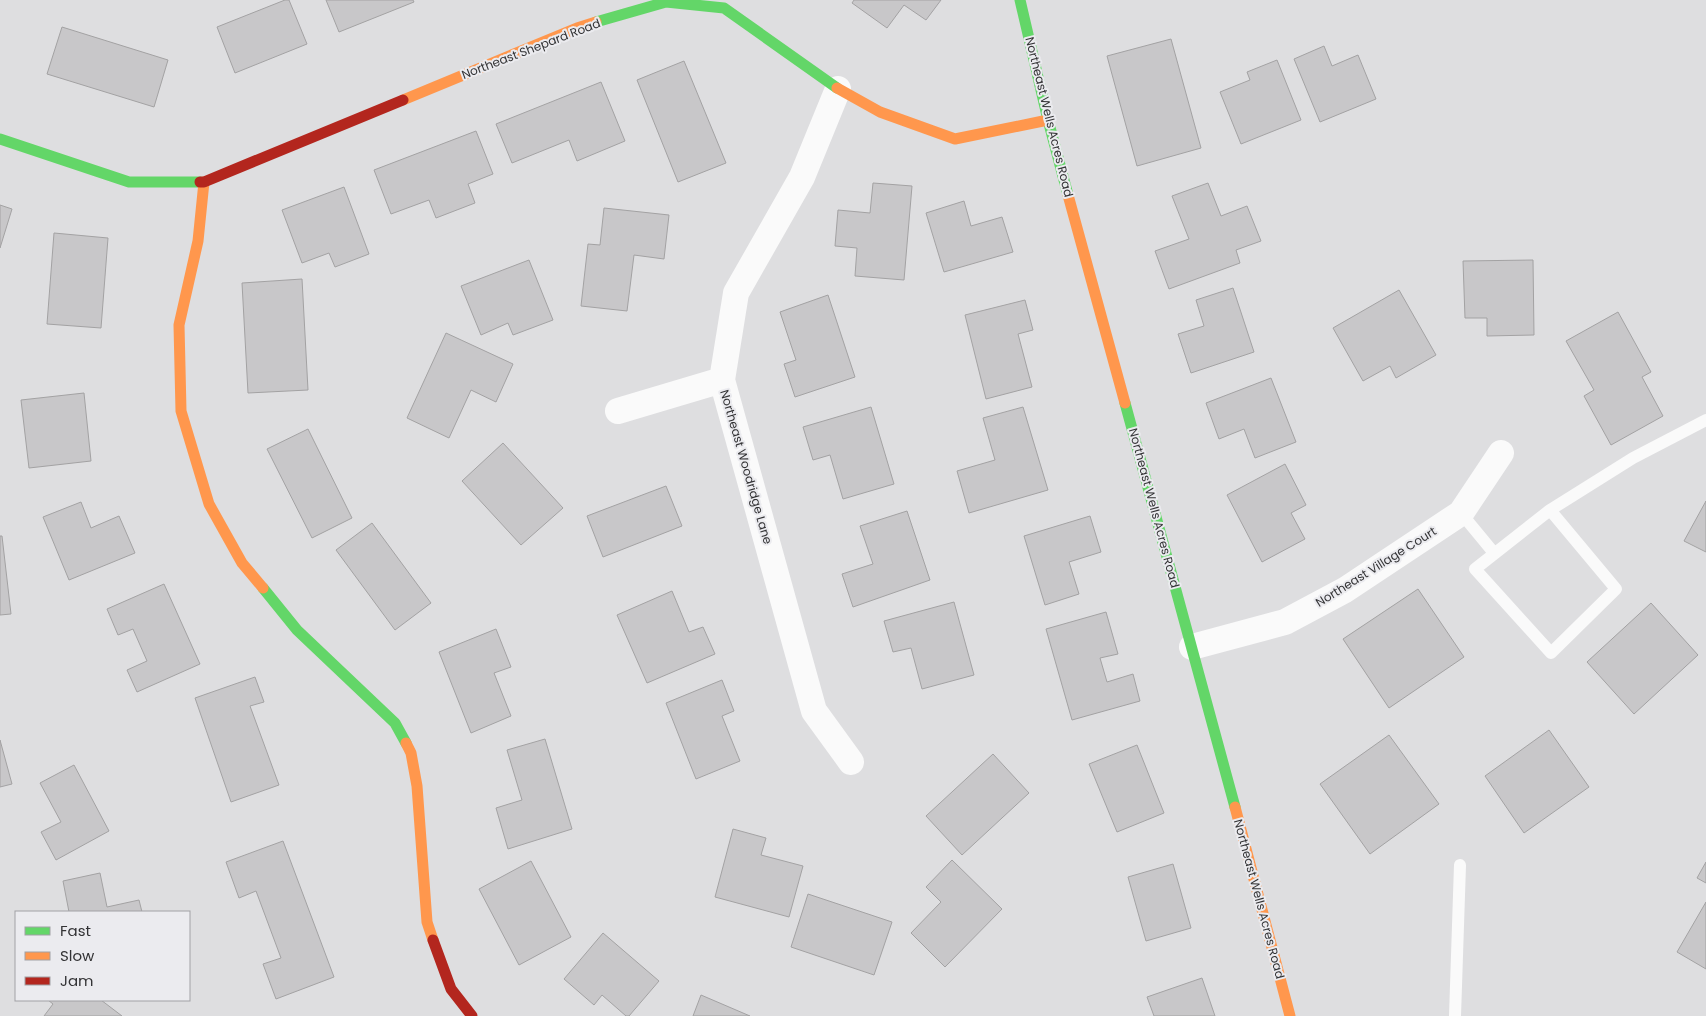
<svg xmlns="http://www.w3.org/2000/svg" width="1706" height="1016" font-family="Poppins,sans-serif">
<style>
.building{fill:#c8c7c9;stroke:#a3a2a3}
.lines{fill:none;stroke-linecap:round;stroke-linejoin:round}
.lane{stroke:#fafafa;stroke-width:12}
.street{stroke:#fafafa;stroke-width:26}
.fast{stroke:#63d668;stroke-width:11}
.slow{stroke:#ff974d;stroke-width:11}
.jam{stroke:#b3261e;stroke-width:11}
.labels{text-anchor:middle;stroke-width:4;stroke-linejoin:round;paint-order:stroke}
.street-label{font-size:12px;fill:#333335;stroke:#ebebef}
</style>
<rect width="100%" height="100%" fill="#dedee0"/>
<path class="building" d="M285,0H289L307,44L235,73L217,27Z
M326,0H413L414,2L339,32Z
M854,0H941L926,20L904,5L887,28L852,3Z
M62,27L168,60L154,107L47,74Z
M1171,39L1201,148L1137,166L1107,56Z
M1324,46L1332,66L1358,55L1376,99L1320,122L1294,59Z
M1277,60L1301,120L1241,144L1220,92L1250,80L1247,72Z
M684,61L726,163L678,182L637,80Z
M601,82L625,141L577,161L569,140L512,163L496,124Z
M476,131L493,174L468,184L475,203L436,218L429,200L391,214L374,170Z
M873,183L912,186L904,280L855,276L857,248L835,246L838,210L870,213Z
M1208,183L1221,216L1247,206L1261,241L1236,250L1240,263L1169,289L1155,251L1189,239L1172,196Z
M344,187L369,254L335,267L329,253L302,263L282,210Z
M964,201L971,226L1002,217L1013,252L944,272L926,213Z
M0,205L12,209L0,248Z
M604,208L669,215L664,259L634,255L627,311L581,306L588,244L600,245Z
M54,233L108,238L101,328L47,324Z
M529,260L553,320L513,335L508,323L481,335L461,286Z
M1533,260L1534,335L1487,336V318H1465L1463,261Z
M302,279L308,390L248,393L242,283Z
M1233,288L1254,352L1191,373L1178,334L1204,326L1196,300Z
M1399,290L1436,355L1396,378L1390,366L1363,381L1333,328Z
M828,295L855,377L795,397L784,364L796,360L780,312Z
M1025,300L1033,330L1018,334L1032,387L986,399L965,315Z
M1618,312L1651,372L1642,377L1663,416L1611,445L1584,396L1594,390L1566,341Z
M446,333L513,364L496,402L471,390L449,438L407,418Z
M1271,378L1296,442L1255,458L1244,429L1219,439L1206,403Z
M84,393L91,461L29,468L21,400Z
M871,407L894,484L843,499L830,455L813,460L803,427Z
M1023,407L1048,490L969,513L957,471L995,460L983,418Z
M308,429L352,518L312,538L267,449Z
M503,443L563,508L521,545L462,481Z
M1285,464L1306,505L1291,513L1305,539L1262,562L1227,495Z
M666,486L682,526L603,557L587,516Z
M1706,501V552L1684,541Z
M81,502L91,528L119,516L135,553L69,580L43,517Z
M907,511L930,580L853,607L842,574L873,564L860,526Z
M1090,516L1101,552L1069,562L1079,594L1045,605L1024,536Z
M372,523L431,603L395,630L336,550Z
M0,536H2L11,614L0,615Z
M164,584L200,664L137,692L127,670L147,661L133,629L118,635L107,609Z
M1418,589L1464,657L1389,708L1343,639Z
M672,591L689,632L703,627L715,654L647,683L617,615Z
M954,602L974,675L922,689L911,648L893,652L884,621Z
M1651,603L1698,655L1634,714L1587,662Z
M1106,612L1118,654L1100,658L1107,682L1133,674L1140,701L1072,720L1046,629Z
M496,629L511,667L494,673L511,716L471,733L439,652Z
M255,677L264,702L250,706L279,785L231,802L195,698Z
M722,680L734,711L722,716L740,761L696,779L666,703Z
M1549,730L1589,787L1524,833L1485,776Z
M1389,735L1439,804L1370,854L1320,784Z
M545,739L572,829L508,849L496,808L522,800L507,750Z
M0,740L12,784L0,787Z
M1137,745L1164,813L1117,832L1089,764Z
M993,754L1029,793L962,855L926,816Z
M74,765L109,831L56,860L41,832L61,822L40,783Z
M733,829L766,838L761,855L803,866L789,917L715,897Z
M283,841L334,977L276,999L263,964L281,958L256,891L239,898L226,862Z
M952,860L1002,909L945,967L911,933L941,902L926,887Z
M531,861L571,937L519,965L479,889Z
M1706,862V883L1697,878Z
M1173,864L1191,928L1146,941L1128,877Z
M100,873L107,907L139,900L142,912H69L63,881Z
M808,894L892,922L874,975L791,947Z
M1706,902V969L1677,952Z
M603,933L659,981L629,1016H626L602,995L594,1005L564,979Z
M1202,978L1215,1016H1154L1147,997Z
M701,995L750,1016H693Z
M48,1000H101L122,1016H44L53,1004Z"/>
<g class="lines">
<path class="lane" d="M1550,510L1616,589L1551,653L1475,569L1550,510L1633,458L1706,420
M1461,513L1494,553
M1455,1016L1460,865"/>
<path class="street" d="M838,89L802,177L736,293L722,380L814,711L851,762
M618,411L722,380
M1192,647L1285,622L1345,590L1461,513L1501,453"/>
<path class="fast" d="M1020,0L1048,120L1068,195
M596,22L666,2L724,8L837,88
M0,139L129,182H200
M1125,403L1235,807
M263,588L297,630L395,723L406,743"/>
<path class="slow" d="M837,88L880,112L955,139L1048,120
M403,100L577,28L596,22
M204,182L198,241L179,325L181,411L209,504L242,563L263,588
M1068,195L1125,403
M406,743L411,753L417,786L427,922L433,940
M1235,807L1290,1016"/>
<path class="jam" d="M200,182H204L403,100
M433,940L451,989L472,1016"/>
</g>
<g class="labels">
<g class="street-label">
<text transform="translate(531 49) rotate(-21)" y="4">Northeast Shepard Road</text>
<text transform="translate(1049 117) rotate(76)" y="4">Northeast Wells Acres Road</text>
<text transform="translate(746 467) rotate(74)" y="4">Northeast Woodridge Lane</text>
<text transform="translate(1154 508) rotate(75)" y="4">Northeast Wells Acres Road</text>
<text transform="translate(1376 567) rotate(-32)" y="4">Northeast Village Court</text>
<text transform="translate(1259 899) rotate(75)" y="4">Northeast Wells Acres Road</text>
</g>
</g>
<rect x="15" y="911" width="175" height="90" fill="#ebebef" stroke="#a1a1a5"/>
<rect x="25" y="927" width="25" height="8" fill="#63d668" stroke="#a1a1a5"/>
<text x="60" y="936" font-size="15" fill="#333335">Fast</text>
<rect x="25" y="952" width="25" height="8" fill="#ff974d" stroke="#a1a1a5"/>
<text x="60" y="961" font-size="15" fill="#333335">Slow</text>
<rect x="25" y="977" width="25" height="8" fill="#b3261e" stroke="#a1a1a5"/>
<text x="60" y="986" font-size="15" fill="#333335">Jam</text>
</svg>
